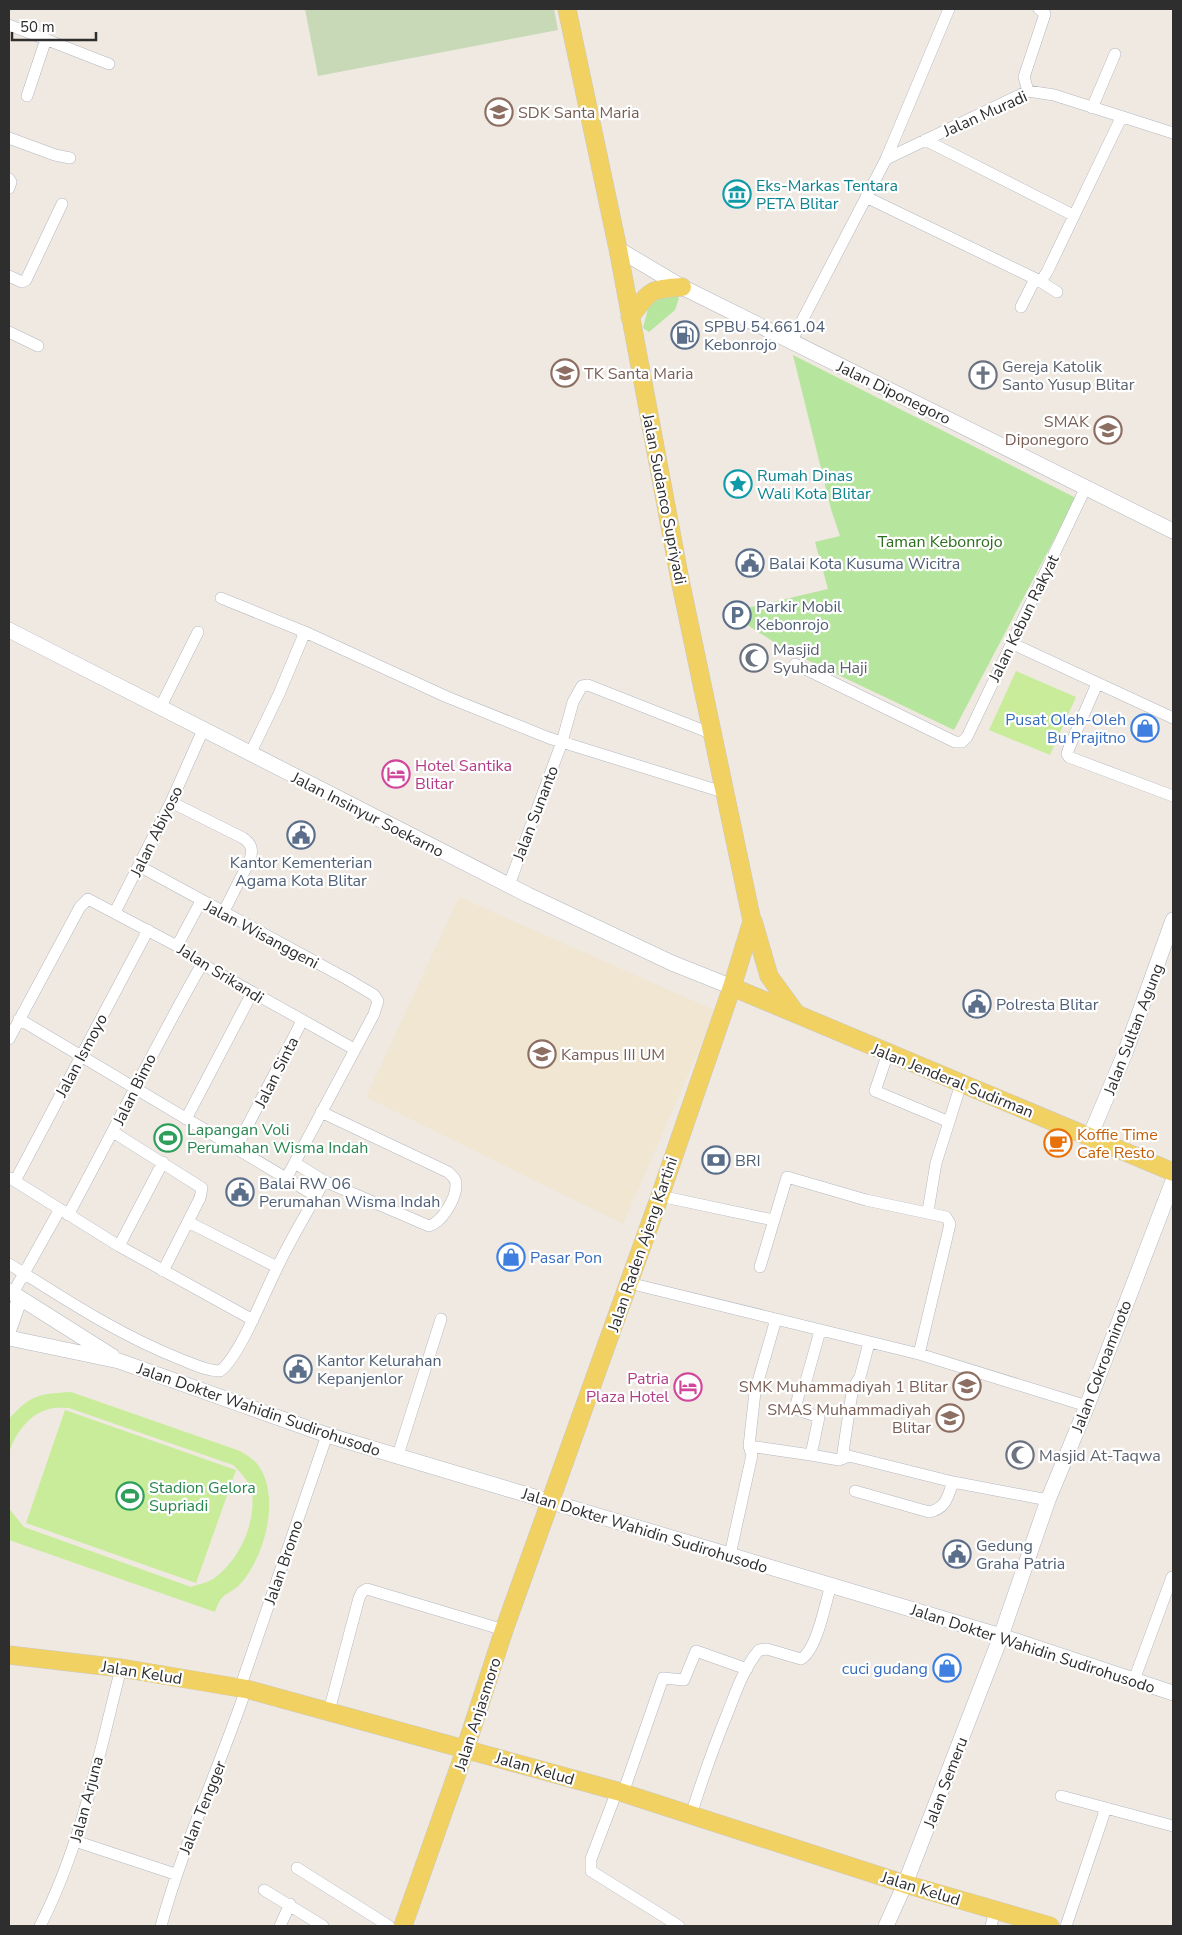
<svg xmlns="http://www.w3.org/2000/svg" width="1182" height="1935" font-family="'Nunito Sans',sans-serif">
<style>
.education{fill:#f0e6d1}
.green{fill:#b6e59e}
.cemetery{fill:#c8d9b8}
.pitch{fill:#c9ec9a}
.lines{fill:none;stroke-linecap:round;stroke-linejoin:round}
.street-casing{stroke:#b4b7c1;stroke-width:12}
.secondary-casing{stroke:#b4b7c1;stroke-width:16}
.primary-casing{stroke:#c9c9c9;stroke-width:19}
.street{stroke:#fff;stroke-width:11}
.secondary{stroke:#fff;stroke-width:15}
.primary{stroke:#f2d163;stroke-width:18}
.labels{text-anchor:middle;stroke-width:4.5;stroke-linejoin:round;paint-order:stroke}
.education-label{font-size:16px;fill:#785e54;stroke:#fff;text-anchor:start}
.street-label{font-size:16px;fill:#2e2e2e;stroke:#fff}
.culture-label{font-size:16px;fill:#0d838f;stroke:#fff;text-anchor:start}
.service-label{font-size:16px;fill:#4e5e75;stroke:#fff;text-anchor:start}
.worship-label{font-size:16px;fill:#5b616d;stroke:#fff;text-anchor:start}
.park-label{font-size:16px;fill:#2c6e1b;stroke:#fff}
.shop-label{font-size:16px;fill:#366cbe;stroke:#fff;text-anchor:end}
.hotel-label{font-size:16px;fill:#b23c85;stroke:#fff;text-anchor:start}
.leisure-label{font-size:16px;fill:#27864d;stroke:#fff;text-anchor:start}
.food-label{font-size:16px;fill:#c56008;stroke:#fff;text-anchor:start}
</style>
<rect width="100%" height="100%" fill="#efe9e1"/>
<path class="education" d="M459,897L716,1011L623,1224L366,1097Z"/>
<path class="green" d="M672,292L679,298L675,310L649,332L643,328L650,301Z
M793,355L1076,498L954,730L786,650L743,622V609L828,589L815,542L840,536L831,509Z"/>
<path class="cemetery" d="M305,9H554L558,30L318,76Z"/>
<path class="pitch" d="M1016,671L1076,697L1050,755L989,730Z
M71,1392L240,1451C246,1455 254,1459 258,1465C281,1496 265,1555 242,1582C229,1597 223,1589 215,1612L9,1540V1503L10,1510L24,1527L191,1587C198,1584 207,1583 213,1579C238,1562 256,1524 252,1494C250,1482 241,1473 233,1465L69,1408C62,1408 53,1407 46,1410C28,1415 13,1437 9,1454V1419C31,1394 40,1394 71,1392Z
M65,1410L236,1470L196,1583L26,1523Z"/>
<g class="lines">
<g class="street-casing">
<path id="street" d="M9,25L109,64
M1028,91L1024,77L1045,14L1039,9
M27,96L46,39
M1092,108L1115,54
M9,138L55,155L70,158
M925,140L1073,215
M886,159L1028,91L1054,95L1173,133
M9,179L11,182L9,188
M866,197L1038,280L1057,292
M9,276L22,282L26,280L62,204
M1038,280L1043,278L1047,272L1121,118
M1021,307L1035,279
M9,332L38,346
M791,342L886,159L949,9
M221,598L305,632L447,697L549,738L726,793
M1011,643L1173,718
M795,664L955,742H962L967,737L1086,487
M1097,684L1069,748L1067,754L1069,757L1173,796
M160,708L198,632
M250,754L279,694L305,632
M171,802L243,838C252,844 253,850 250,860L223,913
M139,866L347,979L374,995L378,1001L374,1014L286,1179
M509,885L562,742L573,702L582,686L588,685L715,735
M115,912L171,802L203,730
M177,946L201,901
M19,1019L316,1196
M9,1039L80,907L88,899L177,946L202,964L354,1049
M888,1053L875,1091L947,1121
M186,1119L252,993
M113,1132L202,1188L200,1198L163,1271
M236,1148L302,1021
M295,1163L324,1181L429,1226C442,1222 456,1199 456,1185C456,1178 452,1176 448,1172L321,1112
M10,1178L119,1246L253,1320
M15,1181L148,930
M660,1196L773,1220
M928,1211L936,1163L961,1084
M68,1215C114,1131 155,1046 202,964
M188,1222L277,1267
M119,1246L163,1162
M9,1264C63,1298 119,1335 180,1359C193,1364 206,1371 220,1371C240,1356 264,1293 277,1268C291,1238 309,1210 324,1181
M760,1267L787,1177L866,1200L946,1217L950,1224L919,1354
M629,1283L919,1354L1087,1406
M13,1293L60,1209
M820,1331L804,1388L800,1390L795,1409L819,1417L811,1455L839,1460L849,1456L953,1482L1048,1500
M749,1446L811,1455
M398,1455L441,1319
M842,1459L851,1399L853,1388L860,1377L869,1343
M855,1491L929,1512C946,1509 948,1496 953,1482
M730,1555L752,1455L749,1446L755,1392L776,1319
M1134,1680L1172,1577
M240,1688L327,1435
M329,1711L359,1598L362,1592L367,1589L504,1630
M617,1791L591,1859V1871L679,1926
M623,1793L663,1678L684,1680L696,1651L747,1669
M1061,1796L1173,1826
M691,1815C702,1780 714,1746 728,1712C736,1691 744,1668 759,1650L767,1649L801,1659C817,1650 825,1604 831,1585
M75,1841L175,1874
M297,1868L389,1926
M264,1890L323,1926
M40,1926C81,1846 99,1755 121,1668
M161,1926C183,1845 219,1769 246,1689
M280,1926L290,1904
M991,1926L995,1910
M1066,1926L1106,1808"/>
</g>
<g class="secondary-casing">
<path id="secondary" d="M618,249L682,287L1173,531
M9,630L528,895L672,963L732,987
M1090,1136L1125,1053L1173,920
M9,1291L112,1356
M9,1329L20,1298
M9,1338L119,1361L327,1435L1001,1636L1173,1693
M886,1926L905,1884L1001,1636L1048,1500L1087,1406L1173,1181"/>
</g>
<g class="primary-casing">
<path id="primary" d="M630,317C651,291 647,289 682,287
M753,921L769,976L795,1012
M732,987L1173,1172
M9,1655L121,1668L246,1689L617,1791L905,1884L1050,1926
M403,1926L461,1762L504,1630L660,1196L732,987L752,921L680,580L618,249L567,9"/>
</g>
<use href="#street" class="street"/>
<use href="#secondary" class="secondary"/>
<use href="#primary" class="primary"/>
</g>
<defs>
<g id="school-ring" transform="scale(1.4375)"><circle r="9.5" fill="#fff" stroke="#8d6e63" stroke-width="1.5"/><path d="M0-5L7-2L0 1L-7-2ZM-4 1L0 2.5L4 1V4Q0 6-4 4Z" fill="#8d6e63"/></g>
<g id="museum-ring" transform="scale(1.4375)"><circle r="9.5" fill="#fff" stroke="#0f9aa8" stroke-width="1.5"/><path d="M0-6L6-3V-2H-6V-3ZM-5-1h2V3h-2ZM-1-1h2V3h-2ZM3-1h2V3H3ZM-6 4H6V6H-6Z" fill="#0f9aa8"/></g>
<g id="fuel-ring" transform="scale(1.4375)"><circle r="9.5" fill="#fff" stroke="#5c6f8a" stroke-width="1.5"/><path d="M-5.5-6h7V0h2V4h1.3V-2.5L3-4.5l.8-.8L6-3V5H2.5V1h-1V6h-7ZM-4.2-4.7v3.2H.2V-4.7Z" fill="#5c6f8a"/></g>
<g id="church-ring" transform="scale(1.4375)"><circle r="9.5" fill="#fff" stroke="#6b7280" stroke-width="1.5"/><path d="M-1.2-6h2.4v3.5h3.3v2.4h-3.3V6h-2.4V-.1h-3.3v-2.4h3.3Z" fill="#6b7280"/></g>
<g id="sight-ring" transform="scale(1.4375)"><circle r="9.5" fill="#fff" stroke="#0f9aa8" stroke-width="1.5"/><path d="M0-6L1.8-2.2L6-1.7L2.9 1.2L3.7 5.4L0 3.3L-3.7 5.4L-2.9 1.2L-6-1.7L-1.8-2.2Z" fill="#0f9aa8"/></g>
<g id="civic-ring" transform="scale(1.4375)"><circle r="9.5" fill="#fff" stroke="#5c6f8a" stroke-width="1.5"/><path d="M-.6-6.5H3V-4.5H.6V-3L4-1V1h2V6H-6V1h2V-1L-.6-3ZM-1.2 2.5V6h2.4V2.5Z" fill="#5c6f8a"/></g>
<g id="parking-ring" transform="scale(1.4375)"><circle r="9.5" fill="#fff" stroke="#5c6f8a" stroke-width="1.5"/><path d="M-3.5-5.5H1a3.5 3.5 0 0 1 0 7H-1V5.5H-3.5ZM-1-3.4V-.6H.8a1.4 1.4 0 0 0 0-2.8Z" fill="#5c6f8a"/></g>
<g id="mosque-ring" transform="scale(1.4375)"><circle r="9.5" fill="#fff" stroke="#6b7280" stroke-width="1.5"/><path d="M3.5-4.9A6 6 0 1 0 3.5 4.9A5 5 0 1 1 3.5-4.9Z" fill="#6b7280"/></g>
<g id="shop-ring" transform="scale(1.4375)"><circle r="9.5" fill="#fff" stroke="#3f7fe0" stroke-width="1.5"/><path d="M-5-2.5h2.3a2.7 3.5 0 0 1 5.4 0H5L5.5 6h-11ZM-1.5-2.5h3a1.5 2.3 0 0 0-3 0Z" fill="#3f7fe0"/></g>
<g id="hotel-ring" transform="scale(1.4375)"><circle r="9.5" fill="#fff" stroke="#d1479c" stroke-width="1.5"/><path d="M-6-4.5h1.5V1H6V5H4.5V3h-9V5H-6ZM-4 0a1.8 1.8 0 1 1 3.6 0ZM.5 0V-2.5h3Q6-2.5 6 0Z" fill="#d1479c"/></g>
<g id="university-ring" transform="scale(1.4375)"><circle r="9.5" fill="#fff" stroke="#8d6e63" stroke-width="1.5"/><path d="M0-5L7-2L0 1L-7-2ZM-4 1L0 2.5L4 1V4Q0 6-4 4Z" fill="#8d6e63"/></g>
<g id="stadium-ring" transform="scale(1.4375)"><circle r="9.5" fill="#fff" stroke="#2e9e5b" stroke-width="1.5"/><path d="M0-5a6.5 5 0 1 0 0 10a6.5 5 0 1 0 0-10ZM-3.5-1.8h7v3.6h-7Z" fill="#2e9e5b"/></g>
<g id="cafe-ring" transform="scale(1.4375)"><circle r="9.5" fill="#fff" stroke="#e8710a" stroke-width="1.5"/><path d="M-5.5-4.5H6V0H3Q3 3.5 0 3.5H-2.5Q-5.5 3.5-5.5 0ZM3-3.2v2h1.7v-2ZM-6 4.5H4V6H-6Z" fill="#e8710a"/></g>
<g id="bank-ring" transform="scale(1.4375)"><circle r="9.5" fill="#fff" stroke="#5c6f8a" stroke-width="1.5"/><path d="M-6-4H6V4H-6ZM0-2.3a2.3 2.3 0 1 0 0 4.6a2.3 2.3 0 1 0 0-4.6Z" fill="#5c6f8a"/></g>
</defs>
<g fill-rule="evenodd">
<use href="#school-ring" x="499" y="112"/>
<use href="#museum-ring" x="737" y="194"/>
<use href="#fuel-ring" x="685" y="335"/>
<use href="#school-ring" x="565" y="373"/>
<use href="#church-ring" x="983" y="375"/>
<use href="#school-ring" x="1108" y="430"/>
<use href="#sight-ring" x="738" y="484"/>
<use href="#civic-ring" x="750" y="563"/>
<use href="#parking-ring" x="737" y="615"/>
<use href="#mosque-ring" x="754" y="658"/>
<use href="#shop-ring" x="1145" y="728"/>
<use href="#hotel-ring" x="396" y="774"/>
<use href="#civic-ring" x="301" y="835"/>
<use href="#civic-ring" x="977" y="1004"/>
<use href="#university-ring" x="542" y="1054"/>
<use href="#stadium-ring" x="168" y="1138"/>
<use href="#cafe-ring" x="1058" y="1143"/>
<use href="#bank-ring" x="716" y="1160"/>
<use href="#civic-ring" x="240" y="1192"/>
<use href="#shop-ring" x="511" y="1257"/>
<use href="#civic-ring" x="298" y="1369"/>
<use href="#school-ring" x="967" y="1386"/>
<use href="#hotel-ring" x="688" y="1387"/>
<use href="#school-ring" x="950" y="1418"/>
<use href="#mosque-ring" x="1020" y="1455"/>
<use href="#stadium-ring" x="130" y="1496"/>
<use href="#civic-ring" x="957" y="1554"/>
<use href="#shop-ring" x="947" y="1668"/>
</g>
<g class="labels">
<g class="education-label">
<text x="518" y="118">SDK Santa Maria</text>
<text x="584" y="379">TK Santa Maria</text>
<text x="1089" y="427" text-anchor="end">SMAK<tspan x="1089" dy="18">Diponegoro</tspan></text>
<text x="561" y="1060">Kampus III UM</text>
<text x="948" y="1392" text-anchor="end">SMK Muhammadiyah 1 Blitar</text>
<text x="931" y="1415" text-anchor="end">SMAS Muhammadiyah<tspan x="931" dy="18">Blitar</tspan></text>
</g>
<g class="street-label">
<text transform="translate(985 113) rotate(-24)" y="6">Jalan Muradi</text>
<text transform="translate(894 392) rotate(26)" y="6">Jalan Diponegoro</text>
<text transform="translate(665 499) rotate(79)" y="6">Jalan Sudanco Supriyadi</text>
<text transform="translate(1023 618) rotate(-64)" y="6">Jalan Kebun Rakyat</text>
<text transform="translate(535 813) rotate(-69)" y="6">Jalan Sunanto</text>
<text transform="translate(368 814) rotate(27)" y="6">Jalan Insinyur Soekarno</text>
<text transform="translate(156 831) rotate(-64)" y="6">Jalan Abiyoso</text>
<text transform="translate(262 934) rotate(28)" y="6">Jalan Wisanggeni</text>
<text transform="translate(221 973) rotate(32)" y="6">Jalan Srikandi</text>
<text transform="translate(1133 1029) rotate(-69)" y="6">Jalan Sultan Agung</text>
<text transform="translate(81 1055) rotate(-62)" y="6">Jalan Ismoyo</text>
<text transform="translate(276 1072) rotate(-63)" y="6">Jalan Sinta</text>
<text transform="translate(953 1080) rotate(22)" y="6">Jalan Jenderal Sudirman</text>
<text transform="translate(134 1089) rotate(-64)" y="6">Jalan Bimo</text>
<text transform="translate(642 1244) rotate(-71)" y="6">Jalan Raden Ajeng Kartini</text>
<text transform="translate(1101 1366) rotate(-69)" y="6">Jalan Cokroaminoto</text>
<text transform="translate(259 1409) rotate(19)" y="6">Jalan Dokter Wahidin Sudirohusodo</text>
<text transform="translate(645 1530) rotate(17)" y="6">Jalan Dokter Wahidin Sudirohusodo</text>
<text transform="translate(283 1562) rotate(-71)" y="6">Jalan Bromo</text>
<text transform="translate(1033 1648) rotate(18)" y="6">Jalan Dokter Wahidin Sudirohusodo</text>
<text transform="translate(142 1672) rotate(9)" y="6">Jalan Kelud</text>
<text transform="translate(477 1714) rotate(-72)" y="6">Jalan Anjasmoro</text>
<text transform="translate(535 1768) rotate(16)" y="6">Jalan Kelud</text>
<text transform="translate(945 1782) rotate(-69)" y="6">Jalan Semeru</text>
<text transform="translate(86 1799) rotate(-75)" y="6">Jalan Arjuna</text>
<text transform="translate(202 1807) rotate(-68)" y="6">Jalan Tengger</text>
<text transform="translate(921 1888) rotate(17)" y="6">Jalan Kelud</text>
</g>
<g class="culture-label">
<text x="756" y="191">Eks-Markas Tentara<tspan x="756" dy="18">PETA Blitar</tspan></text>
<text x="757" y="481">Rumah Dinas<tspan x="757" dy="18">Wali Kota Blitar</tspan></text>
</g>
<g class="service-label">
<text x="704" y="332">SPBU 54.661.04<tspan x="704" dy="18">Kebonrojo</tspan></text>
<text x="769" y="569">Balai Kota Kusuma Wicitra</text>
<text x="756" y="612">Parkir Mobil<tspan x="756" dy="18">Kebonrojo</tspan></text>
<text x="301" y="868" text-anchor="middle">Kantor Kementerian<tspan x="301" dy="18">Agama Kota Blitar</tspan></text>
<text x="996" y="1010">Polresta Blitar</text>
<text x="735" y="1166">BRI</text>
<text x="259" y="1189">Balai RW 06<tspan x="259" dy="18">Perumahan Wisma Indah</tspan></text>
<text x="317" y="1366">Kantor Kelurahan<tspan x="317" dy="18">Kepanjenlor</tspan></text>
<text x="976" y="1551">Gedung<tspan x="976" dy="18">Graha Patria</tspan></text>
</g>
<g class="worship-label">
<text x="1002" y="372">Gereja Katolik<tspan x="1002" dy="18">Santo Yusup Blitar</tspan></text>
<text x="773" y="655">Masjid<tspan x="773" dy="18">Syuhada Haji</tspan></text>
<text x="1039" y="1461">Masjid At-Taqwa</text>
</g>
<g class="park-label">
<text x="940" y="547">Taman Kebonrojo</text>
</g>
<g class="shop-label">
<text x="1126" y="725">Pusat Oleh-Oleh<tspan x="1126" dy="18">Bu Prajitno</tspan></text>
<text x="530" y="1263" text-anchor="start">Pasar Pon</text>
<text x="928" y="1674">cuci gudang</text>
</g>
<g class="hotel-label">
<text x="415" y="771">Hotel Santika<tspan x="415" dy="18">Blitar</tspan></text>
<text x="669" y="1384" text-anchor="end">Patria<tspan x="669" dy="18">Plaza Hotel</tspan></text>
</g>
<g class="leisure-label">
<text x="187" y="1135">Lapangan Voli<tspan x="187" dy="18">Perumahan Wisma Indah</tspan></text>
<text x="149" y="1493">Stadion Gelora<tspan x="149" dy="18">Supriadi</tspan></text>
</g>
<g class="food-label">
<text x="1077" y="1140">Koffie Time<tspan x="1077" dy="18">Cafe Resto</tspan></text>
</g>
</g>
<rect width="1182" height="1935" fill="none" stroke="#2e2e2e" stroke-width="20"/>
<path d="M12 32v8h84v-8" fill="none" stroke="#2e2e2e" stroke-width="2.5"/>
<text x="20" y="32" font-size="15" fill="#2e2e2e" stroke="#ffffff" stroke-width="4" paint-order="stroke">50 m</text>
</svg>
